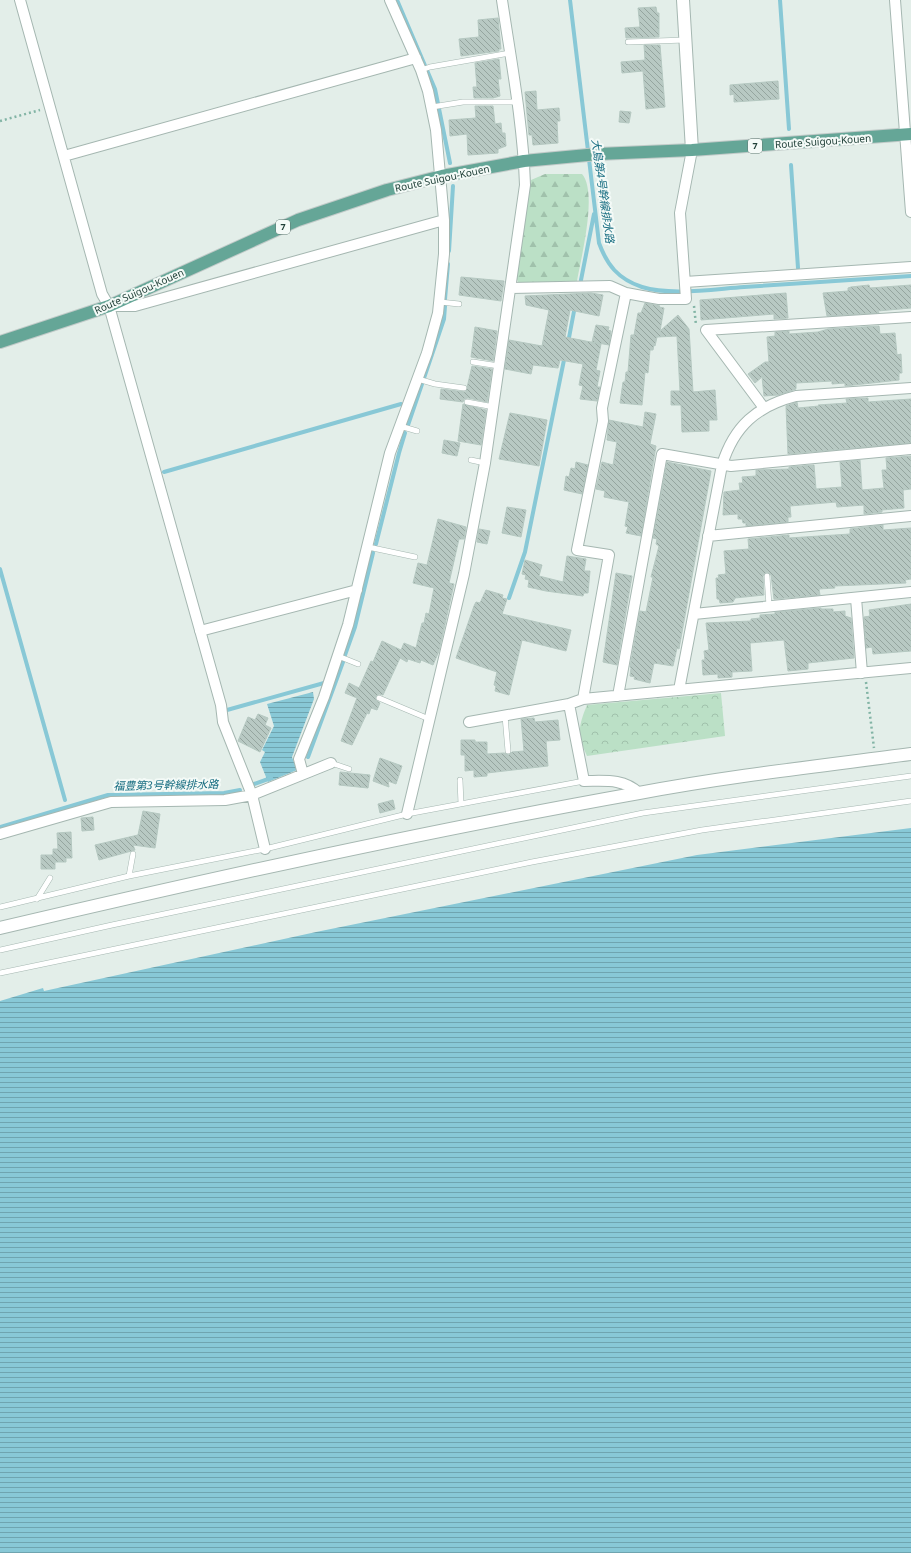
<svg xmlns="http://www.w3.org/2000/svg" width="911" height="1553" font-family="'Noto Sans','Noto Sans JP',sans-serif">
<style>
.forest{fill:url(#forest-firs)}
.park{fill:url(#park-crowns)}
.water{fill:url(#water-rules)}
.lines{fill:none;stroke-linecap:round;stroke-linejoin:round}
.stream{stroke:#88c8d6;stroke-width:4}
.building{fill:url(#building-back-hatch);stroke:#b5c8c1}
.service-casing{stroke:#a5b7b1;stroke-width:6}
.minor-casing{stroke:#a5b7b1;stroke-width:12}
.tertiary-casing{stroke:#a5b7b1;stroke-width:14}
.primary-casing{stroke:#c1cac8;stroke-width:14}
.path{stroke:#82b4a5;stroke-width:2.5;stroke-dasharray:2 3;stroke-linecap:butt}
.service{stroke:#fff;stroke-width:5}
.minor{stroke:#fff;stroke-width:10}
.tertiary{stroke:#fff;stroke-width:12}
.primary{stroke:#65a697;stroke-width:12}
.labels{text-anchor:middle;stroke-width:4;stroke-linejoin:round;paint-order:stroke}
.shield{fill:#f4faf7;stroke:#607872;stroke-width:1}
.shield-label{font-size:9px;font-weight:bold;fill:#214139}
.street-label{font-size:10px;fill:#214139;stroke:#f4faf7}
.water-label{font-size:11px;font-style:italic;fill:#176d81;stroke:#f4faf7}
</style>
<defs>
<pattern id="forest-firs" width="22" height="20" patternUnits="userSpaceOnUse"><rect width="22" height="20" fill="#bbe0c6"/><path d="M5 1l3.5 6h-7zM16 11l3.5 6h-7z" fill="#a0c1ab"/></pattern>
<pattern id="park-crowns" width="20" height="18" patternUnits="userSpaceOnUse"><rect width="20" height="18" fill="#bbe0c6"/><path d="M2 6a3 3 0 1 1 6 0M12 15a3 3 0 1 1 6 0" fill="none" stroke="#a0c1ab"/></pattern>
<pattern id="water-rules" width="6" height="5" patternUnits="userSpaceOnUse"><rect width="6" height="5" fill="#88c8d6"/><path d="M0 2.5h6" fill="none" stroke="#6fa4af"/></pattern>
<pattern id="building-back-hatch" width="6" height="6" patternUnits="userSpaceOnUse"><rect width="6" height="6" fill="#b8c9c3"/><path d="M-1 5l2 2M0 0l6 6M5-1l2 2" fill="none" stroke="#95a59f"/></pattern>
</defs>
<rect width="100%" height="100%" fill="#e3eee9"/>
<path class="forest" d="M545,174H582C598,192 581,258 577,281L519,284L516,277L531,180Z"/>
<path class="park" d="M721,693L725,736L587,756C577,734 578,727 587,705Z"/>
<path class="water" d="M313,692L314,699L292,757L297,770L268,782L260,762L265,752L262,750L274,726L267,704Z
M911,828V1553H0V1001L43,988L44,991L316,932L697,855Z"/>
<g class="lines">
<path class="stream" d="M397,0L435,89L450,163
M570,0L599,243C607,265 618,279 642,287C671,296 714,289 744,287C800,283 855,280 911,276
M780,0L789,129
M791,165L798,268
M449,251L453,186
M581,280L594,214
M445,299L448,264
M568,343L575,306
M424,378L444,319L445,306
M408,425L422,384
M164,472L401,404
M376,544L399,453L405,433
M0,569L65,800
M509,598L525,552L565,355
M345,655L355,627L373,553
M227,710L324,683
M308,757L343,662
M254,784L271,778
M0,827L108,795L224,793L240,790"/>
</g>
<path class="building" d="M656,7L657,13H659V37L626,38L625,28L640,27L638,8Z
M498,18L501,49H499V51L461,56L459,39L479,37L478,20Z
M644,45H660L665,107L646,109L643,71L622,73L621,62L645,60Z
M499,59L501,79H498L500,96L493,98H474L473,87H477L475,63Z
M778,81L779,99L734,102V94L730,95V85Z
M536,91L537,110L559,108L560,121H557L558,143L533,145L532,135H529L525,92Z
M475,106H493L495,124L501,123L502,133H505L506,146L498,149V153L468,155L467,134L450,136L449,120L476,118Z
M620,111L631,112L629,123L619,122Z
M461,277L504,281L501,301L459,295Z
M869,285L870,288L911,285V308L878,311L879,313L827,316L823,293L848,291V288L851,287Z
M591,293L603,295L599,316L570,310L565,337L601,344L596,370L600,371L597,387H600L597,401L580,399L583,386L579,385L583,364L560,360L558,368L533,365L531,374L505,369L509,340L542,346L549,310L526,305L525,296Z
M786,293L788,318L774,319V314L701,320L700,300Z
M645,303L660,306L659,307L664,308L660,331L678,315L689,329L693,392L715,390L717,420H709V431L682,432L681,405H671V391H680L677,336L657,337L655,346L654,345L653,350H650L648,373L645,372L642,405L620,403L623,382H625L626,372H628L631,335H634L638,313H641Z
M596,325L609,327L608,330L611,331L609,345L592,342Z
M879,326L880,334L895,333L897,355L901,354L902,373H899V380L845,386V383L832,384V381L796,383V389L778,395L764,396L762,377L755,383L748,374L765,362H769L767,337L775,336V332L789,331V334L818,332L828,329Z
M475,327L497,331L493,361L471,357Z
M472,366L492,369L487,402L468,398L464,399L463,402L440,399L441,389L466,392Z
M868,398V402L911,399V443L788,454L786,406L797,402L798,408L819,406L818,405L847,403L846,399Z
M463,404L486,410L481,445L458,441Z
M645,412L656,414L650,444L656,446L641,536L626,533L628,527L625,526L629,502L604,497L605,491L596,489L602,462L613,465L617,442L607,440L609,420L643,427Z
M510,413L547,420L539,466L499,459Z
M444,440L460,443L457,456L442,453Z
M911,456V489L903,490L904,508L882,510V512L864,514V505L837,507L836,502L790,506L791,517H788V522L746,526V523H743L742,519H738V514L723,515L724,492L740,490L739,483H743L742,477L756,476V470L789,469V467L814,465L816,489L842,487L840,462L860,460L862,490L884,488L882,470H887L886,458Z
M576,462L588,465L582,494L564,490L566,476L569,477L571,468L575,469Z
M667,462L711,471L679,649L677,648L673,666L654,663L650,683L634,679L635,677L630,676L631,668L630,667L640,611L646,612L653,577H651L659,546L656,544L657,539L653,538Z
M507,507L526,510L521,537L502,533Z
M438,519L466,527L464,539H459L449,583L454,584L439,651L433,665L421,660L420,663L408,659L407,662L400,658L383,695L379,694L376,696V700L380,703L377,710L371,708L369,714L367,713L352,745L341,741L357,698L345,693L349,683L359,688L371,661L373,662L382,641L401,650L404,643L416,648L422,623H424L426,613L429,614L434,588L413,583L418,563L427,565Z
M883,525V530L911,528V579L905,580L906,583L834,586L835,588L819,589L820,595L774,599L771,575L766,572L763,576L764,595L735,598L733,602L720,603L719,599H717L716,578H719L718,575L726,574L724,551L749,549L748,539L789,535V538L850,534V529Z
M479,529L490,531L487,544L477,542Z
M567,556L586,559L584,571H590L588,593H584L583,596L546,591L528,587L529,580L525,579L526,575L522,574L525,560L542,565L539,576L563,582Z
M616,573L632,576L617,665L603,662Z
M486,590L503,595L502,598L507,599L502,614L571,630L566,651L522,640L509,695L495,691L496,686L494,685L497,672L456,658L474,606L476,602L480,603Z
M911,604V651L873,654L872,647L866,648L864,617L870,616L869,610Z
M821,608V609H833V612L845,611V616L851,618L854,658L808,663V669L788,671L784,640L750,643L752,671L732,672V677L718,678V674L703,675L702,660H705L704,651L709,650L706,623L751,621V619L760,618V615L775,614V612Z
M258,714L268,718L265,725L271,728L260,752L238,741L248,717L255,720Z
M534,718L535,722L558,720L560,740L546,741L548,766L487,773V776L474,777V770L465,771V755H461V740H475V742H487V754L504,753L509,755L512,752L524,751L521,719Z
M380,758L402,766L396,784L388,781L389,787L373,781Z
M340,772L370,775L368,788L339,785Z
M393,800L395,809L380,813L378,804Z
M143,811L160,814L155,848L133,845L135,850L99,860L95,845L138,835Z
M93,817L94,830L82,831L81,818Z
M71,832L72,858H66V862H55V869H41V855H53V849H58L57,833Z"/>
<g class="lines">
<g class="service-casing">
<path id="service" d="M628,42L685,40
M421,70L430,67L510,53
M432,107L463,102H517
M440,302L459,304
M473,362L499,366
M418,379L435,384L464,388
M467,402L494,407
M400,426L417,431
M471,460L485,463
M368,547L415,557
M767,576L769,606
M338,656L358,664
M379,698L429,719
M505,716L508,751
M331,763L349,769
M460,780L461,804
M129,876L133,854
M37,899L50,878
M0,907L129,876L265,849L407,814L584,781
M0,950L112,925L643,813L911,776
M0,973L532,862L702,830L911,801"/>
</g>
<g class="minor-casing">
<path id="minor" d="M20,0L102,294L109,306L221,705L223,722L252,795L265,849
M895,0L911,212
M64,156L416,58
M685,282L911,267
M511,288L610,286L626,293L642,296L659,299H686L680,213L692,150
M111,306H135L444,220
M764,408L706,330L911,317
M708,536L911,516
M856,598L862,673
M694,614L911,592
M200,631L357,590
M679,690L722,465C734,426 757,406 796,396L911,388
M618,696L662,454L731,466L911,449
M583,699L609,555L577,550L603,421L602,408L626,293
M469,722L569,704
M303,774L299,759L324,697L348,625L390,453L427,353L438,313L444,254V220L436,130L428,91L421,70L390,0
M639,793C623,778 604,781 584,781L569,704L583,699L911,668
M407,814L464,574L485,463L525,185C523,123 511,61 502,0
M0,834L111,802L225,800L252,795L331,763"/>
</g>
<g class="tertiary-casing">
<path id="tertiary" d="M683,0L692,150
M0,928C212,878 425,831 639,793C729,776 820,766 911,754"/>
</g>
<g class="primary-casing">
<path id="primary" d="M0,342L109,306L298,220L387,190L442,176L524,161L598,154L692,150L911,134"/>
</g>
<path class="path" d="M0,121L40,110
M694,306L696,325
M866,682L874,748"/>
<use href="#service" class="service"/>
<use href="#minor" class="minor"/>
<use href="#tertiary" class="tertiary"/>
<use href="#primary" class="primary"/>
</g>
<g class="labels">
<g class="shield">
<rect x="748" y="139" width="14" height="14" rx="3"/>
<rect x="276" y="220" width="14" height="14" rx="3"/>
</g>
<g class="shield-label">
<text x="755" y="149">7</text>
<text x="283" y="230">7</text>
</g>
<g class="street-label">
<text transform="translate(823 141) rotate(-4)" y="4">Route Suigou-Kouen</text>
<text transform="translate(442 178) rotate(-12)" y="4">Route Suigou-Kouen</text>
<text transform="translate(139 291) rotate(-24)" y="4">Route Suigou-Kouen</text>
</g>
<g class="water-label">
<text transform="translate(603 191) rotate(82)" y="4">大島第4号幹線排水路</text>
<text transform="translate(166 785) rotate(-1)" y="4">福豊第3号幹線排水路</text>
</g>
</g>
</svg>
